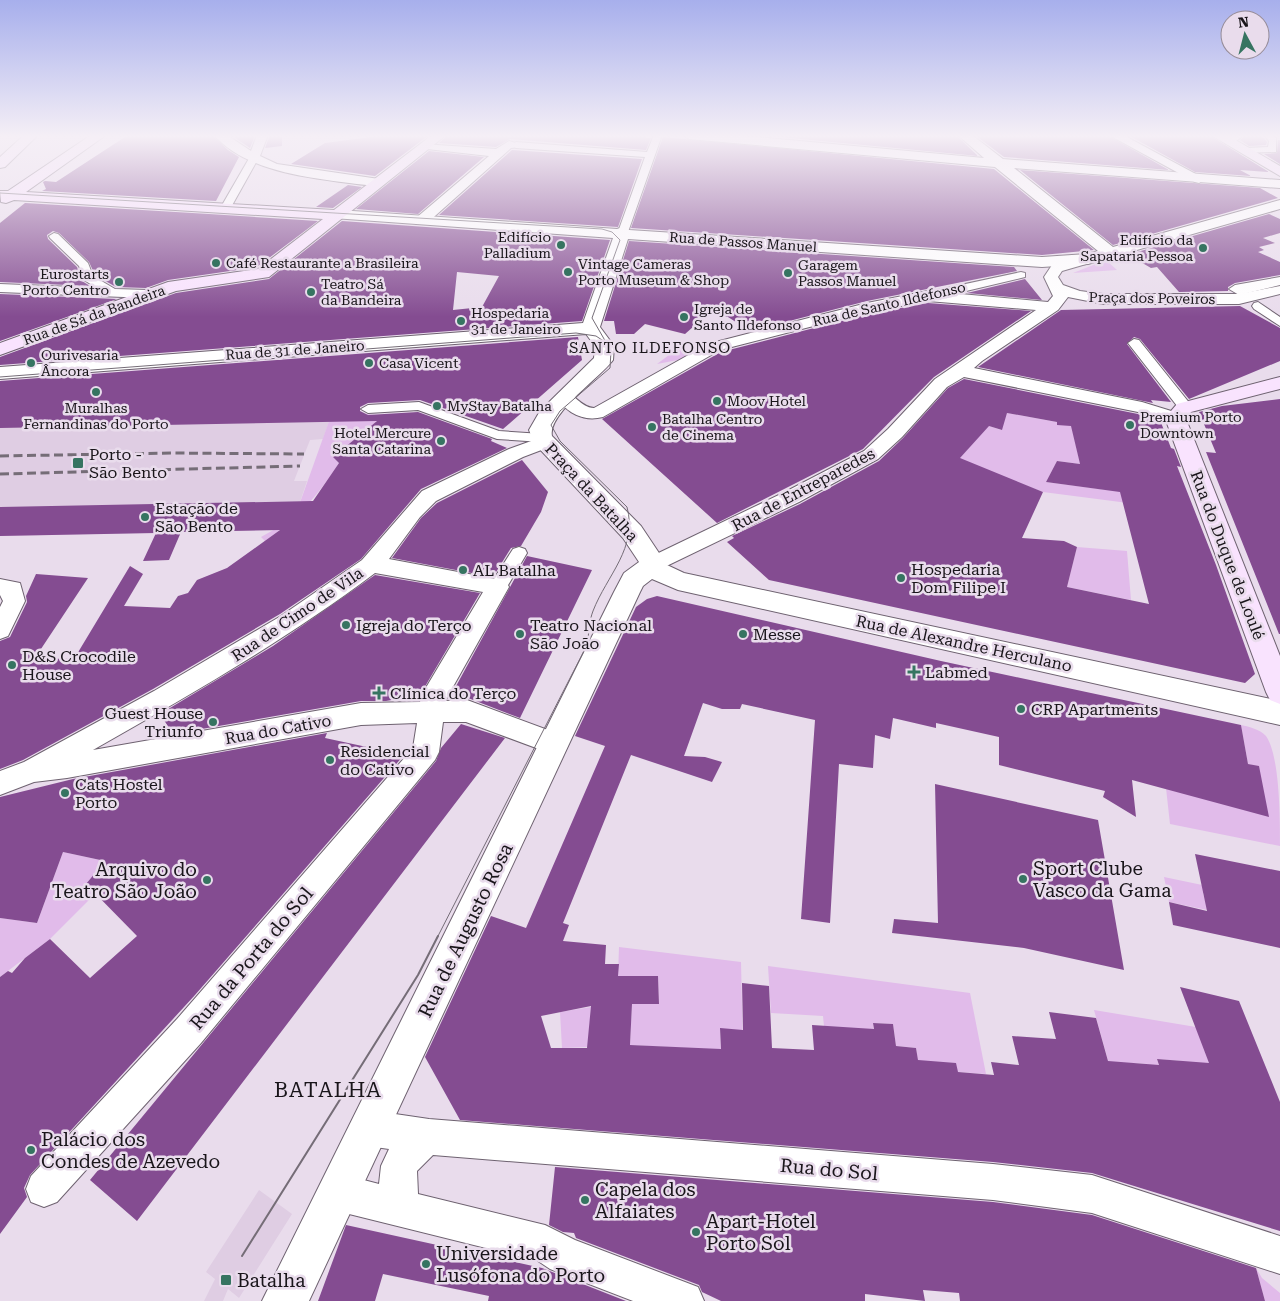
<svg xmlns="http://www.w3.org/2000/svg" width="1280" height="1301" font-family="'Roboto Serif',serif">
<style>
.built{fill:#dfcde3}
.green{fill:#e1bbea}
.building{fill:#844c91;fill-rule:evenodd}
.lines{fill:none;stroke-linecap:round;stroke-linejoin:round}
.pedestrian-casing{stroke:#6e6270;stroke-width:2}
.minor-casing{stroke:#6e6270;stroke-width:2}
.tertiary-casing{stroke:#6e6270;stroke-width:2}
.secondary-casing{stroke:#6e6270;stroke-width:2}
.pedestrian{fill:#fff;fill-rule:evenodd}
.minor{fill:#fff;fill-rule:evenodd}
.tertiary{fill:#fff;fill-rule:evenodd}
.secondary{fill:#f9e3fe;fill-rule:evenodd}
.tram-far1{stroke:#756d77;stroke-width:1}
.tram{stroke:#756d77;stroke-width:2}
.rail{stroke:#756d77;stroke-width:3;stroke-dasharray:9 4.5;stroke-linecap:butt}
.poi-dot{fill:#367461;stroke:#e9dcec;stroke-width:2}
.labels{text-anchor:middle;stroke-width:5;stroke-linejoin:round;paint-order:stroke}
.far-poi-label{font-size:14px;fill:#19151a;stroke:#e9dcec;text-anchor:start}
.far-street-label{font-size:14px;fill:#19151a;stroke:#e9dcec}
.far-neighbourhood-label{font-size:15px;letter-spacing:1px;fill:#19151a;stroke:#e9dcec}
.poi-label{font-size:16px;fill:#19151a;stroke:#e9dcec;text-anchor:start}
.street-label{font-size:16px;fill:#19151a;stroke:#e9dcec}
.near-poi-label{font-size:19px;fill:#19151a;stroke:#e9dcec;text-anchor:start}
.near-street-label{font-size:19px;fill:#19151a;stroke:#e9dcec}
.near-neighbourhood-label{font-size:21px;letter-spacing:1px;fill:#19151a;stroke:#e9dcec}
</style>
<rect width="100%" height="100%" fill="#e9dcec"/>
<path class="built" d="M336,401L323,439L310,440L294,481H307L297,511L274,530L0,536V406Z
M259,1190L292,1214L239,1298L228,1289L223,1301H204L215,1279L206,1272Z"/>
<path class="green" d="M1106,260L1117,270L1073,273Z
M681,346L693,353L683,359L657,364Z
M333,410L383,416L333,457L339,463C316,498 299,517 265,541L261,537L284,524L297,511Z
M1007,413L1057,422V425L1071,423L1080,464L1057,461L1046,482L1107,490L1129,482L1128,503L1043,492L958,460L968,449L972,420L1001,430Z
M1077,547L1127,551L1131,600L1067,587Z
M1241,725C1250,727 1259,729 1266,736C1280,756 1280,819 1280,846L1170,824L1166,788L1259,767L1248,764Z
M63,852L105,861L86,884L95,894L50,939L0,977V918L37,923Z
M1164,877L1207,886L1203,894L1205,900L1210,901L1212,911L1169,902Z
M619,947L741,962L743,1051L720,1029L721,1050L630,1045L632,1004H659L658,976H618Z
M768,966L970,993L986,1074L958,1072L918,1061L916,1048L896,1046L893,1024L873,1023L876,1053L824,1026L823,1016L771,1013Z
M591,1007L588,1047L562,1048L560,1012Z
M1094,1010L1196,1027L1224,1102L1185,1068L1182,1061L1157,1059L1165,1084H1154L1148,1064L1134,1063L1114,1082Z
M1256,1268L1262,1278L1280,1293V1301H1265Z"/>
<path class="building" d="M128,135H212L228,150L239,157L216,201L42,191L46,189L43,182L45,181L56,182Z
M231,135H255L250,148Z
M270,135H282V146L265,148Z
M386,135H429L375,176L291,164L325,143Z
M448,135H647L646,138H651L646,150L510,139L496,147L439,143Z
M759,135H956L978,156Z
M975,135H1107L1169,170L1004,157Z
M1128,135H1209L1269,172L1240,170L1251,176L1195,172Z
M1246,135L1262,136L1267,142L1266,145L1249,146L1240,140Z
M663,137L994,169L1094,250L1042,255L631,228Z
M1278,140H1280V164L1264,154L1277,153Z
M512,150L642,159L618,227L439,215Z
M429,151L484,157L418,214L356,209Z
M1020,170L1260,188L1278,198L1113,245Z
M348,185L362,187L333,208L316,207Z
M25,203L209,214L318,221L257,267L168,280L146,288L116,287L95,275L89,262L59,233L53,231L47,235L48,239L77,267L82,281L90,286L0,282V223Z
M1269,214L1280,219V233L1263,238L1275,243L1259,247L1264,250L1258,252L1280,262V275L1235,283L1228,287V291L1179,292L1157,267L1151,268L1132,257H1120Z
M342,221L610,240L582,321L0,365V357L176,293L269,279ZM457,272L499,276L482,307L453,310Z
M629,241L1014,267L1017,271L867,301L750,331L728,317L710,312L685,334L645,324L634,334H616L614,321H604Z
M1025,279L1042,300L967,293Z
M0,294L117,299L0,341Z
M928,303L1031,311L934,377L863,449L717,523L602,419L721,352L868,314Z
M1240,306L1280,328V361L1189,399L1140,339L1134,337L1127,344L1171,402L1151,400L1153,403L978,367L1061,310Z
M578,337L582,360L503,429L420,400L368,403L360,407V411L368,415L418,412L492,439L491,441L507,448L421,489L361,559L280,614L153,689L23,760L0,769V641L10,637L27,602L26,596L36,574L88,578L35,658L74,659L130,566L143,574L124,606L170,608L178,596L188,593L197,580L227,568L280,530L181,532L169,560L143,561L156,533L0,536V507L313,501L339,463L333,457L377,421L0,428V381Z
M964,379L1138,414L1160,420L1171,448L1174,449L1181,467L1177,466L1216,565L1255,674L1245,683L769,580L727,542L734,538L732,536L800,504L879,461L903,438L948,388ZM1007,413L1057,422V425L1071,426L1080,464L1057,461L1046,482L1120,492L1149,604L1067,587L1077,547L1064,541L1022,538L1043,492L960,458L989,426L1002,430Z
M1280,399V634H1279L1206,452L1216,453L1199,412L1222,406Z
M522,460L548,492L541,512L521,546L511,548L493,577L392,558L421,518L437,503Z
M527,556L592,570L520,718L468,698L449,699Z
M375,575L480,593L420,695L386,701H361L173,734L160,714L273,646Z
M657,596L941,661L1241,725L1248,764L1259,766L1269,817L1132,780L1136,817L1103,797L1105,791L999,765V737L936,723V728L893,718L890,739L875,735L873,768L839,764L830,923L801,919L815,720L742,704L740,709H722L703,703L684,756L705,757L722,762L712,782L631,755L563,923L569,925L563,941L606,945L605,964H619L618,976H658L659,1004H632L630,1045L721,1049L720,1028L743,1030L742,983L769,986L772,1048L814,1050L812,1025L874,1029L873,1023L893,1024L896,1046L916,1048L918,1060L956,1063L958,1072L994,1075L991,1062L1019,1065L1012,1036L1056,1039L1049,1012L1096,1018L1108,1061L1159,1065L1157,1059L1209,1063L1180,987L1239,1001L1280,1102V1231L1092,1173L993,1162L460,1120L425,1057L491,916L526,928L605,746L575,736L636,607L647,599ZM591,1006L587,1048H551L541,1016Z
M461,724L505,738L137,1221L90,1180L436,761L441,748Z
M327,733L325,738L404,755L195,995L30,1175L24,1188L27,1197L0,1234V977L8,971L12,973L25,958L50,939L90,978L137,936L86,884L105,861L63,852L37,923L0,918V797L73,779Z
M935,784L1098,820L1124,970L1024,948L892,933L894,919L938,923Z
M1195,854L1280,871V948L1173,925L1169,902L1207,911Z
M555,1167L993,1202L1092,1215L1256,1268L1265,1301H960L959,1293L923,1290L925,1301L865,1294V1301H721L702,1292L699,1285L576,1238L574,1233L563,1232L549,1225Z
M346,1225L542,1268L626,1301H488L489,1296L383,1274L375,1301H318Z"/>
<g class="lines">
<g class="pedestrian-casing">
<path id="pedestrian" d="M654,135H662L628,232L623,235L618,232L645,157L516,148L512,145L516,142L647,152Z
M1233,135H1244L1232,144H1226V140Z
M1264,135H1273L1276,138V152L1242,153V149L1245,148L1268,147L1269,141Z
M251,155L259,157L230,209H222L221,207Z
M54,233L58,234L88,263L93,276L115,289L148,290L154,294L148,298L0,292V284L97,288L84,280L79,266L50,238L49,236Z
M1021,272L1025,273V277L928,300L922,296L928,292Z
M1280,277V285L1239,295L1229,289L1235,285Z
M1258,302L1280,317V326L1254,309L1252,306L1254,303Z
M1134,339L1139,340L1191,405L1193,408L1191,411H1181L1128,343Z
M419,402L499,431L542,434L549,438L542,442L497,439L418,410L368,413L361,409L368,405Z
M519,547L525,549L527,553L504,592L498,593L492,592L489,587L492,582L513,549Z"/>
</g>
<g class="minor-casing">
<path id="minor" d="M214,135H227L251,151L257,135H268L260,156L277,164L379,179L385,183L379,187C327,179 251,177 214,135Z
M1109,135H1123L1205,179L1199,183L1195,182Z
M509,141L522,145L520,147L511,148L426,224H416L414,221L416,218L489,156L427,149L423,148V144L496,149Z
M1088,255L1095,259L1093,262L1062,271L1058,277L1063,285L1080,291L1103,294H1239L1280,286V294L1239,304H1103L1068,297L1058,310L982,361L974,368L1142,402L1181,414L1184,418L1181,422L1175,423L1138,412L964,377L947,387L902,437L878,459L799,502L652,573L644,570L641,565L644,560L785,492L864,451L888,429L935,379L1036,310L928,301L868,312L720,350L603,417C583,422 567,413 556,397L559,393C574,389 578,407 594,408L708,344L867,303L928,291L1048,302L1053,296L1044,277L1052,265Z
M545,436L552,438L554,442L552,446L523,457L436,501L420,517L389,559L506,581L509,587L445,701L467,700L564,736L568,744L564,752L555,755L466,722H443L439,752L435,760L201,1043L57,1202L44,1207L31,1202L26,1189L31,1176L177,1019L413,748L417,723L361,725L67,778L34,782L0,795V771L24,762L154,691L281,616L362,560L422,491L509,449ZM375,573L483,592L424,691L420,702L361,703L93,750C190,695 286,640 375,573Z
M0,579L20,583L25,601L8,636L0,639V607L3,601L0,595Z
M368,1110L429,1119L993,1164L1092,1175L1280,1236V1274L1092,1213L993,1200L433,1155L417,1171L418,1194L545,1225L575,1240L698,1287L704,1301H633L550,1269L538,1261L337,1211L324,1205L318,1192L324,1179L337,1173L379,1184L381,1166L389,1149L368,1146L355,1141L350,1128L355,1115Z"/>
</g>
<g class="tertiary-casing">
<path id="tertiary" d="M683,135H735L984,158L958,135H972L1003,159L1280,180V188L1014,168L1113,247L1280,200V209L1088,264L1042,267L628,239L600,327L614,346L613,360C600,378 547,414 552,436L641,526L667,565L684,573L1280,701V725L678,590L652,579L643,586L640,592L309,1301H262L614,592L624,573L639,562L623,538L534,443L529,430L540,411L594,358L595,346L586,334L0,379V367L583,323L613,238L333,218L330,215L333,212L338,210L617,229L623,227L629,230L1042,257L1087,254L1098,251L995,167L689,139Z"/>
</g>
<g class="secondary-casing">
<path id="secondary" d="M24,135H38L5,167L0,168V157Z
M91,135H106L26,192L334,210L432,135H446L269,277L176,291L0,355V343L168,282L258,269L323,219L14,200L6,203L1,202L0,191H8Z
M1211,135H1227L1280,166V176Z
M1280,377V389L1191,412L1186,419L1280,656V704L1270,700L1266,692L1165,418L1177,404Z"/>
</g>
<use href="#pedestrian" class="pedestrian"/>
<use href="#minor" class="minor"/>
<use href="#tertiary" class="tertiary"/>
<use href="#secondary" class="secondary"/>
<path class="tram-far1" d="M0,193L602,229L612,232L620,240L592,318L611,351L610,368L560,411L551,425L560,441L627,507C638,548 607,575 593,611C589,621 589,634 587,645L437,938
M0,377L576,333L596,336L605,342"/>
<path class="tram" d="M242,1256L418,975L438,936"/>
<path class="rail" d="M0,456L172,453L304,454
M0,474L300,466"/>
</g>
<linearGradient id="sky" x2="0" y2="1"><stop stop-color="#a7afec"/><stop offset="0.43" stop-color="#f5eff6"/><stop offset="1" stop-color="#f5eff6" stop-opacity="0"/></linearGradient>
<rect width="1280" height="317" fill="url(#sky)"/>
<g class="poi-dot">
<circle cx="561" cy="245" r="5"/>
<circle cx="1203" cy="248" r="5"/>
<circle cx="216" cy="263" r="5"/>
<circle cx="568" cy="272" r="5"/>
<circle cx="788" cy="273" r="5"/>
<circle cx="119" cy="282" r="5"/>
<circle cx="311" cy="292" r="5"/>
<circle cx="684" cy="317" r="5"/>
<circle cx="461" cy="321" r="5"/>
<circle cx="31" cy="363" r="5"/>
<circle cx="369" cy="363" r="5"/>
<circle cx="96" cy="392" r="5"/>
<circle cx="717" cy="401" r="5"/>
<circle cx="437" cy="406" r="5"/>
<circle cx="1130" cy="425" r="5"/>
<circle cx="652" cy="427" r="5"/>
<circle cx="441" cy="441" r="5"/>
<rect x="72" y="457" width="12" height="12" rx="2.5"/>
<circle cx="145" cy="517" r="5"/>
<circle cx="463" cy="570" r="5"/>
<circle cx="901" cy="578" r="5"/>
<circle cx="346" cy="625" r="5"/>
<circle cx="520" cy="634" r="5"/>
<circle cx="743" cy="634" r="5"/>
<circle cx="12" cy="665" r="5"/>
<path d="M911.5 664.5h5v5h5v5h-5v5h-5v-5h-5v-5h5z"/>
<path d="M376.5 685.5h5v5h5v5h-5v5h-5v-5h-5v-5h5z"/>
<circle cx="1021" cy="709" r="5"/>
<circle cx="213" cy="722" r="5"/>
<circle cx="330" cy="760" r="5"/>
<circle cx="65" cy="793" r="5"/>
<circle cx="1023" cy="879" r="5"/>
<circle cx="207" cy="880" r="5"/>
<circle cx="31" cy="1150" r="5"/>
<circle cx="585" cy="1200" r="5"/>
<circle cx="696" cy="1232" r="5"/>
<circle cx="426" cy="1264" r="5"/>
<rect x="220" y="1274" width="12" height="12" rx="2.5"/>
</g>
<g class="labels">
<g class="far-poi-label">
<text x="551" y="242" text-anchor="end">Edifício<tspan x="551" dy="16">Palladium</tspan></text>
<text x="1193" y="245" text-anchor="end">Edifício da<tspan x="1193" dy="16">Sapataria Pessoa</tspan></text>
<text x="226" y="268">Café Restaurante a Brasileira</text>
<text x="578" y="269">Vintage Cameras<tspan x="578" dy="16">Porto Museum &amp; Shop</tspan></text>
<text x="798" y="270">Garagem<tspan x="798" dy="16">Passos Manuel</tspan></text>
<text x="109" y="279" text-anchor="end">Eurostarts<tspan x="109" dy="16">Porto Centro</tspan></text>
<text x="321" y="289">Teatro Sá<tspan x="321" dy="16">da Bandeira</tspan></text>
<text x="694" y="314">Igreja de<tspan x="694" dy="16">Santo Ildefonso</tspan></text>
<text x="471" y="318">Hospedaria<tspan x="471" dy="16">31 de Janeiro</tspan></text>
<text x="41" y="360">Ourivesaria<tspan x="41" dy="16">Âncora</tspan></text>
<text x="379" y="368">Casa Vicent</text>
<text x="727" y="406">Moov Hotel</text>
<text x="447" y="411">MyStay Batalha</text>
<text x="96" y="413" text-anchor="middle">Muralhas<tspan x="96" dy="16">Fernandinas do Porto</tspan></text>
<text x="1140" y="422">Premium Porto<tspan x="1140" dy="16">Downtown</tspan></text>
<text x="662" y="424">Batalha Centro<tspan x="662" dy="16">de Cinema</tspan></text>
<text x="431" y="438" text-anchor="end">Hotel Mercure<tspan x="431" dy="16">Santa Catarina</tspan></text>
</g>
<g class="far-street-label">
<text transform="translate(743 242) rotate(4)" y="5">Rua de Passos Manuel</text>
<text transform="translate(1152 298) rotate(1)" y="5">Praça dos Poveiros</text>
<text transform="translate(889 304) rotate(-13)" y="5">Rua de Santo Ildefonso</text>
<text transform="translate(94 315) rotate(-20)" y="5">Rua de Sá da Bandeira</text>
<text transform="translate(295 350) rotate(-4)" y="5">Rua de 31 de Janeiro</text>
</g>
<g class="far-neighbourhood-label">
<text x="650" y="353">SANTO ILDEFONSO</text>
</g>
<g class="poi-label">
<text x="89" y="460">Porto -<tspan x="89" dy="18">São Bento</tspan></text>
<text x="155" y="514">Estação de<tspan x="155" dy="18">São Bento</tspan></text>
<text x="911" y="575">Hospedaria<tspan x="911" dy="18">Dom Filipe I</tspan></text>
<text x="473" y="576">AL Batalha</text>
<text x="356" y="631">Igreja do Terço</text>
<text x="530" y="631">Teatro Nacional<tspan x="530" dy="18">São João</tspan></text>
<text x="753" y="640">Messe</text>
<text x="22" y="662">D&amp;S Crocodile<tspan x="22" dy="18">House</tspan></text>
<text x="925" y="678">Labmed</text>
<text x="390" y="699">Clínica do Terço</text>
<text x="1031" y="715">CRP Apartments</text>
<text x="203" y="719" text-anchor="end">Guest House<tspan x="203" dy="18">Triunfo</tspan></text>
<text x="340" y="757">Residencial<tspan x="340" dy="18">do Cativo</tspan></text>
<text x="75" y="790">Cats Hostel<tspan x="75" dy="18">Porto</tspan></text>
</g>
<g class="street-label">
<text transform="translate(803 489) rotate(-28)" y="6">Rua de Entreparedes</text>
<text transform="translate(592 492) rotate(47)" y="6">Praça da Batalha</text>
<text transform="translate(1228 555) rotate(69)" y="6">Rua do Duque de Loulé</text>
<text transform="translate(297 614) rotate(-34)" y="6">Rua de Cimo de Vila</text>
<text transform="translate(964 643) rotate(12)" y="6">Rua de Alexandre Herculano</text>
<text transform="translate(278 729) rotate(-10)" y="6">Rua do Cativo</text>
</g>
<g class="near-poi-label">
<text x="1033" y="875">Sport Clube<tspan x="1033" dy="22">Vasco da Gama</tspan></text>
<text x="197" y="876" text-anchor="end">Arquivo do<tspan x="197" dy="22">Teatro São João</tspan></text>
<text x="41" y="1146">Palácio dos<tspan x="41" dy="22">Condes de Azevedo</tspan></text>
<text x="595" y="1196">Capela dos<tspan x="595" dy="22">Alfaiates</tspan></text>
<text x="706" y="1228">Apart-Hotel<tspan x="706" dy="22">Porto Sol</tspan></text>
<text x="436" y="1260">Universidade<tspan x="436" dy="22">Lusófona do Porto</tspan></text>
<text x="237" y="1287">Batalha</text>
</g>
<g class="near-street-label">
<text transform="translate(465 930) rotate(-64)" y="7">Rua de Augusto Rosa</text>
<text transform="translate(251 958) rotate(-50)" y="7">Rua da Porta do Sol</text>
<text transform="translate(829 1169) rotate(5)" y="7">Rua do Sol</text>
</g>
<g class="near-neighbourhood-label">
<text x="328" y="1097">BATALHA</text>
</g>
</g>
<g transform="translate(1245 35) rotate(353)"><circle r="24" fill="#e9dcec" stroke="#968c98"/>
<path d="M0-4L9 19L0 12L-9 19Z" fill="#367461"/>
<text y="-8" font-size="14" font-weight="bold" text-anchor="middle" fill="#19151a">N</text>
</g>
</svg>
